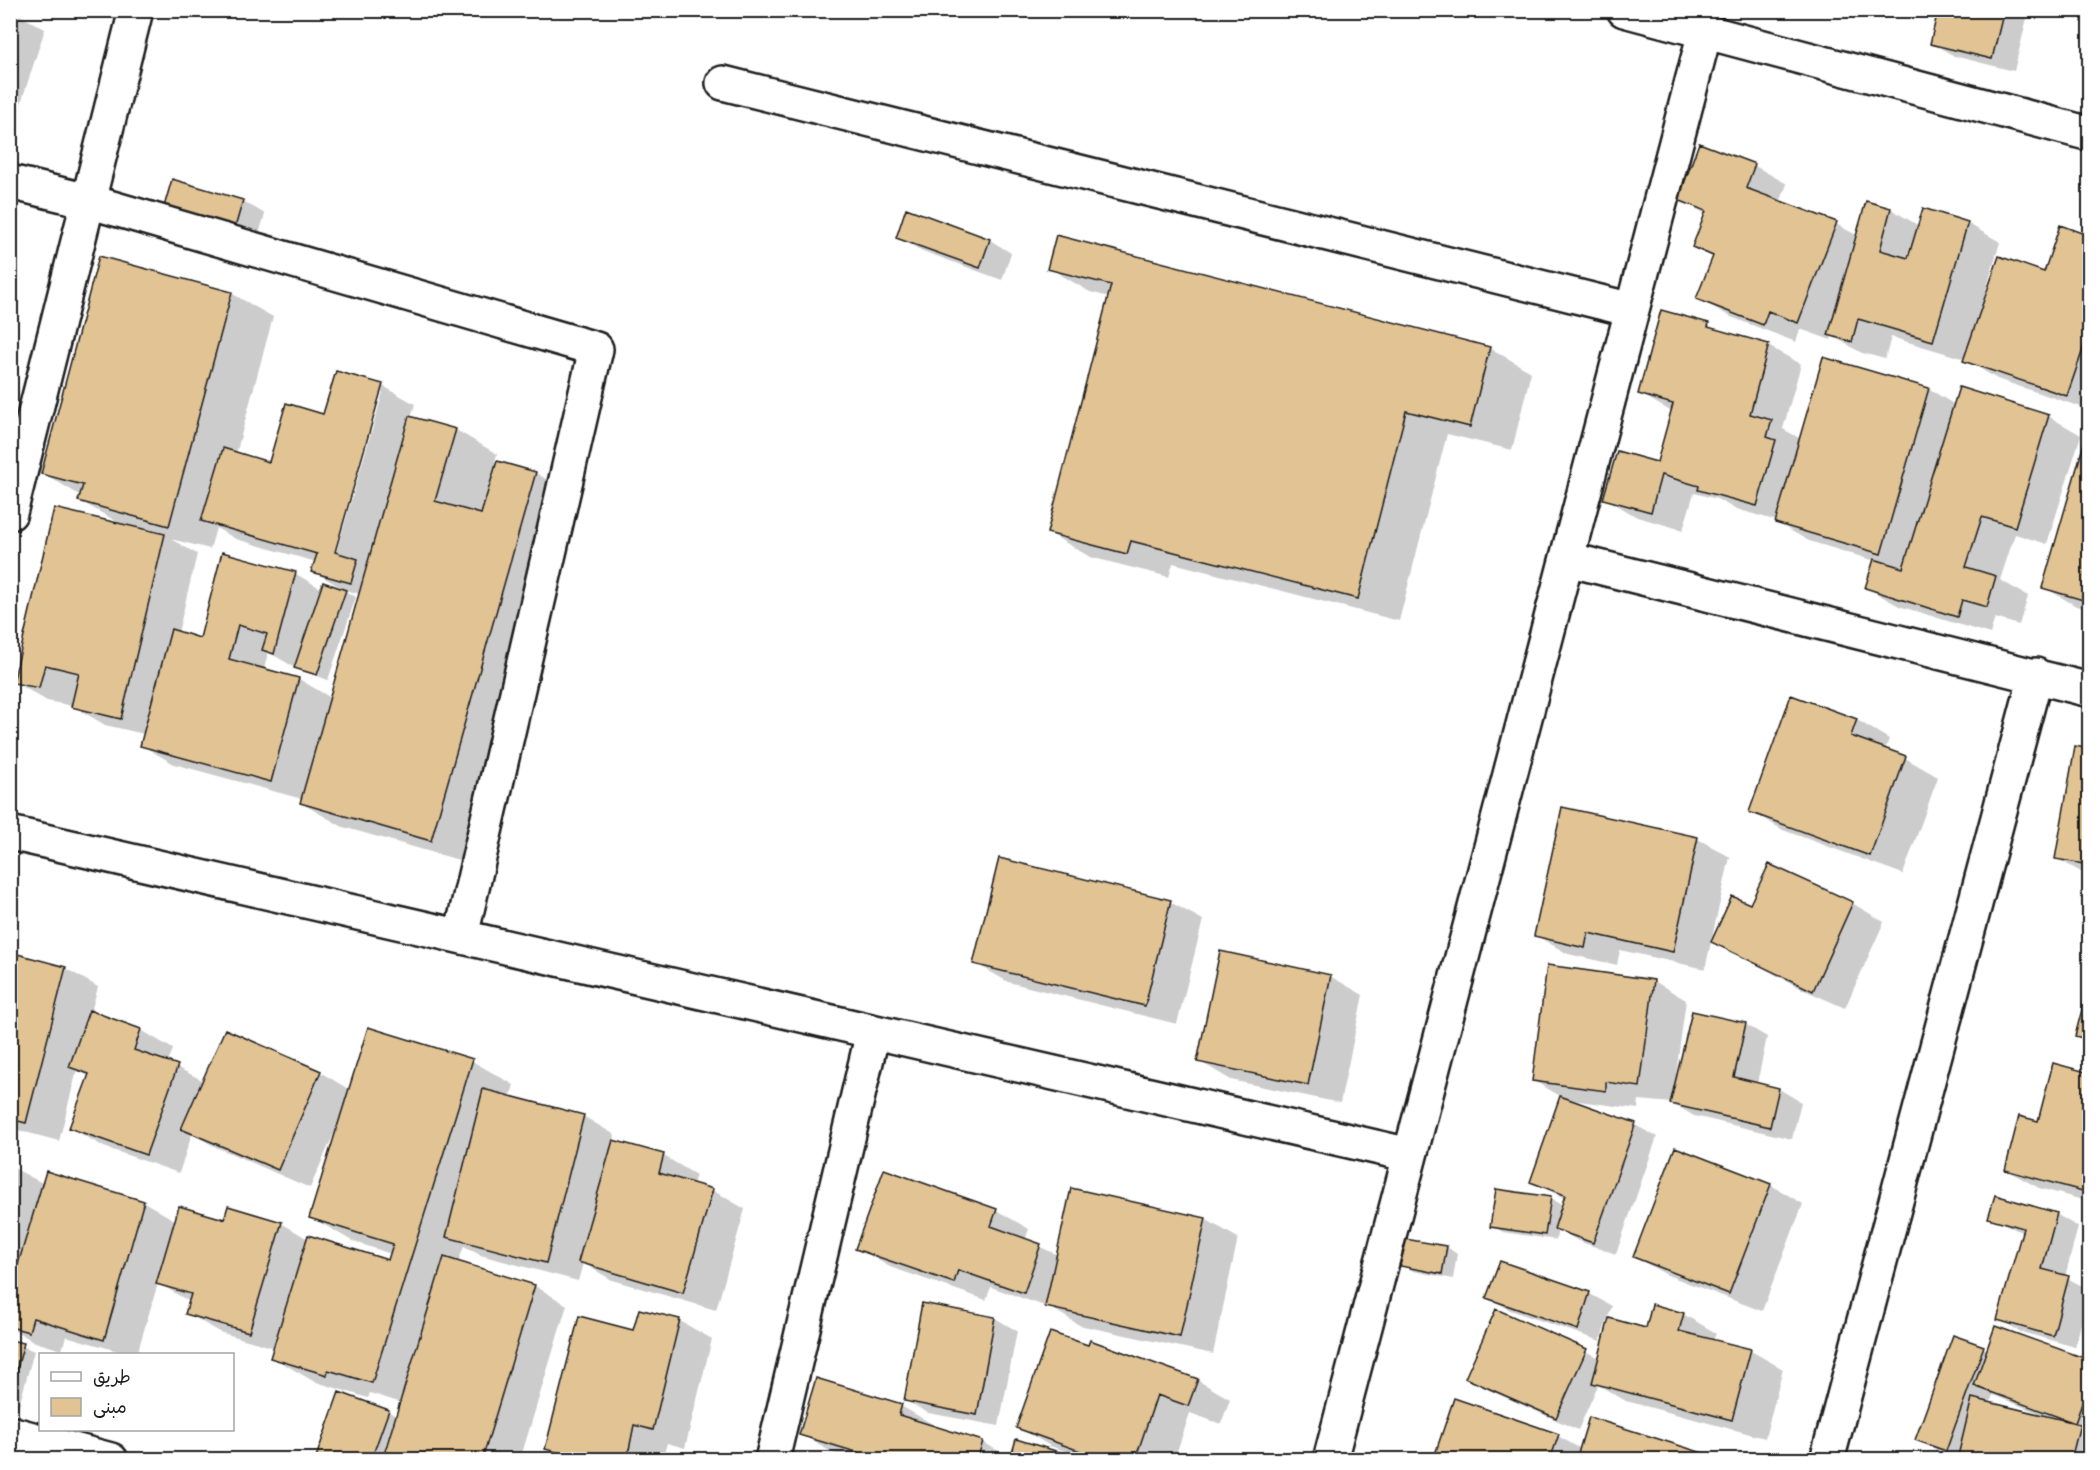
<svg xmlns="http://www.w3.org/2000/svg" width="2100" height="1470" font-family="Itim,'Playpen Sans Arabic',sans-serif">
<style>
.shadow{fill:#0003;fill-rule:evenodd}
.building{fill:#e1c394;stroke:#1c1c1c;stroke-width:1.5}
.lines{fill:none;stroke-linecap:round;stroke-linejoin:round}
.minor-casing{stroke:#1c1c1c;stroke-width:38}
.minor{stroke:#fff;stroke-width:33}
</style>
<rect width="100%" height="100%" fill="#fff"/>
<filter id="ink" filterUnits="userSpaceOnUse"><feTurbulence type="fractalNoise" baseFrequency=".0167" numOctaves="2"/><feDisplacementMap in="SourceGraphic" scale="12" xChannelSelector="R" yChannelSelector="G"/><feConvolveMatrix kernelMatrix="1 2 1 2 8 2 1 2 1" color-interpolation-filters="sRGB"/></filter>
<g filter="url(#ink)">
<path class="shadow" d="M10,10L45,29L10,137Z
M1940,10H2029L2014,71L1954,56L1932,43Z
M1700,145L1755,166L1787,184L1780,203L1836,224L1858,236L1867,203L1891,209L1919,226L1967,223L2000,242L1984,297L1986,298L2045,274L2090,237V410L1997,379L1965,359L1891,337L1885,359L1862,353L1832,336L1831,340L1800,329L1796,342L1731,317L1698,299L1714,258L1694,247L1707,215L1680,199Z
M243,201L265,214L254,250L185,229Z
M1057,236L1490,348L1531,372L1512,450L1447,434L1399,621L1173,563L1169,577L1090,557L1049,533L1109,297L1090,292L1049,268Z
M898,237L990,240L1011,253L1002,280L920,250Z
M231,293L273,317L236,454L270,464L324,416L337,373L383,386L415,404L411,418L456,430L497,454L495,462L536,473L577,497L473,864L343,827L301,803L302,799L174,764L141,745L144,734L105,725L73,706L47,701L15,682L121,524L80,501L81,496L43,473ZM380,392H383L334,560L331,559ZM216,528L236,539L316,562L313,571L345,590L361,594L331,698L299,679L264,670L268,652L296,668L328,680L356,597L345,591L322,589L296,574L224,554L201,639L178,633L197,554L171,539L210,549Z
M1662,312L1768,346L1801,364L1783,429L1801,439L1824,359L1929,389L1955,405L2048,416L2081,435L2047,544L2015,534L2000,580L2028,596L2019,625L1995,618L1990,634L1899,606L1867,588L1875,561L1809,541L1777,523V521L1733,508L1717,499L1694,493L1683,530L1637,517L1605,498L1658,464L1672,412L1639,393Z
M2090,430V610L2076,606L2044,587Z
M1791,697L1857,720L1889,739L1885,750L1905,758L1938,777L1903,874L1783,830L1750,811Z
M2090,751V877L2056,858Z
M1698,839L1730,857L1705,969L1620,950L1617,965L1568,954L1535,935Z
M1170,902L1203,920L1177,1024L1008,982L975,963Z
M1852,903L1884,922L1845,1008L1802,989L1713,941L1751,906Z
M10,954L65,968L98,987L91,1012L141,1030L173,1049L168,1063L204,1081L320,1072L350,1090L472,1061L514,1085L510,1098L583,1116L615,1135L614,1142L664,1156L696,1175L693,1184L712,1190L745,1209L716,1310L612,1280L583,1263L578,1281L480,1255L464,1246L458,1263L535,1286L567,1305L520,1460H317L388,1411L397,1417L402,1403L370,1393L368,1398L313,1381L272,1357L275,1348L219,1332L187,1313L190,1302L158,1283L137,1354H128L66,1336L62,1350L35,1342L12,1329L10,1336V1166L44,1184L47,1173L144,1202L176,1221L281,1223L308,1239L389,1262L391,1254L352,1241L311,1217L338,1129H336L310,1188L216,1147L192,1134L179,1173L104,1147L71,1128L90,1077L77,1070L59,1141L10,1128Z
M1330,976L1363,995L1340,1103L1231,1080L1199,1061Z
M1654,981L1686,1000L1676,1074L1745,1024L1767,1037L1757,1084L1779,1089L1801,1102L1792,1139L1694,1116L1672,1103L1639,1100L1638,1109L1571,1100L1635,1125L1657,1137L1616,1254L1578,1241L1558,1229L1556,1240L1503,1232L1492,1226L1551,1199L1563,1206L1566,1199L1532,1182L1562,1097L1534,1081Z
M2090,1074V1202L2039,1188L2006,1170L2039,1123Z
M1676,1149L1771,1185L1803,1204L1762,1311L1667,1275L1635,1257Z
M996,1210L1029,1229L1025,1240L1058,1255L1205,1219L1238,1238L1213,1354L1079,1325L1053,1309L991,1287L986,1300L890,1267L857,1248Z
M2056,1214L2078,1227L2065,1277L2090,1290L2075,1347L2021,1332L1999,1319L2023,1233L1990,1217Z
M1447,1247L1457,1254L1453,1279L1413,1271L1402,1265Z
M1501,1263L1590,1294L1612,1306L1600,1341L1510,1310L1488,1297Z
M640,1311L680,1321L712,1339L685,1448L667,1443L662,1460H560L561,1456L547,1448L635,1332Z
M1497,1311L1600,1358L1683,1314L1716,1333L1713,1341L1751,1351L1783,1369L1765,1438L1626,1401L1598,1385L1578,1430L1489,1390L1467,1377Z
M995,1318L1017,1331L999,1426L928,1413L906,1401Z
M1954,1337L1988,1350L2090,1361V1460H1961L1939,1452L1917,1439ZM1993,1395L2036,1412L2035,1414L1990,1403Z
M10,1341L34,1351L18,1410L10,1408Z
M1197,1380L1230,1399L1221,1424L1190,1413L1174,1460H1082L1083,1457L1050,1446L1018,1427Z
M901,1406L934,1425L933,1427L983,1442L1012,1459L1081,1460H856L833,1453L801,1434Z
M1558,1436L1581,1449L1720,1460H1434Z"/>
<path class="building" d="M1938,10H2004L1992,59L1930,44Z
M1699,143L1755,164L1746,188L1837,222L1798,323L1768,311L1763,325L1696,299L1713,256L1692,247L1706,211L1678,200Z
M172,179L243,200L232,238L161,217Z
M1866,201L1891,208L1880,250L1908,258L1923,208L1968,222L1933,341L1858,319L1852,342L1828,335Z
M906,208L990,239L980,268L896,238Z
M2060,225L2090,236V329L2067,396L1963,361L1999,256L2044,272Z
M1056,235L1490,347L1470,427L1406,411L1358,599L1131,541L1127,554L1047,533L1111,285L1047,269Z
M99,256L232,292L169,526L78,501L83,485L41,474Z
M1661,310L1709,323L1708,327L1769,344L1750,414L1772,420L1767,437L1776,440L1757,506L1698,490L1699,486L1661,475L1651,512L1603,499L1617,451L1657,462L1673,404L1638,394Z
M1823,357L1929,388L1881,554L1775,523Z
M336,371L383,384L335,552L358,559L351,583L311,572L317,554L201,521L223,448L269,462L286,403L323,414Z
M1959,387L2049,415L2015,527L1982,517L1966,567L1996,576L1987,607L1962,600L1957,617L1865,588L1874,559L1903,568Z
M409,416L456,429L435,501L481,514L497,461L536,472L431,841L300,803Z
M2089,426H2090V602L2042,588Z
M54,508L165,534L121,719L71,707L79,673L45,665L39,688L13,683Z
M222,552L296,572L274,654L262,650L267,634L238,625L229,659L299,678L271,782L140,746L171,629L200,638Z
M323,582L346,590L317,675L294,668Z
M1791,695L1857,719L1851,736L1906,756L1870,856L1749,812Z
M2075,746L2090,749V865L2055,859Z
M1562,807L1698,837L1673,952L1588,933L1585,948L1534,936Z
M999,858L1171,900L1145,1006L973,964Z
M1769,864L1853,902L1813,991L1711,942L1732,896L1750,904Z
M1220,951L1331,975L1308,1085L1197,1062Z
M10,952L66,967L26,1123L10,1119Z
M1547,965L1654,980L1640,1087L1606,1082V1091L1532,1081Z
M2090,979V1040L2075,1036Z
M89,1010L141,1029L134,1050L178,1065L146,1155L69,1128L89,1074L69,1067Z
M1692,1011L1746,1023L1734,1077L1779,1088L1770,1127L1670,1104Z
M368,1027L473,1059L372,1383L328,1370L327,1375L270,1358L308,1235L388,1260L393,1244L309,1218Z
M225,1029L321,1071L278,1170L181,1129Z
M2053,1063L2090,1073V1193L2005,1170L2019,1116L2038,1121Z
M483,1089L584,1115L546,1263L446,1237Z
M1560,1096L1636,1123L1593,1243L1554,1229L1565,1195L1530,1182Z
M613,1140L664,1154L659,1173L713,1189L683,1293L578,1262Z
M1675,1147L1771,1184L1729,1294L1633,1257Z
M884,1169L997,1209L991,1226L1041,1244L1024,1293L958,1270L954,1283L855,1249Z
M46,1171L144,1201L104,1340L33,1318L29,1332L10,1327V1291Z
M1071,1188L1206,1218L1180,1337L1045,1307Z
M1496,1189L1551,1197L1545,1235L1490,1227Z
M1995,1195L2057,1213L2042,1269L2069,1276L2053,1336L1997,1320L2023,1228L1988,1218Z
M179,1206L224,1219L228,1206L282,1222L249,1332L185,1314L191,1294L156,1284Z
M1405,1239L1447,1246L1442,1274L1400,1266Z
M444,1257L535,1285L482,1460H388L383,1458Z
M1500,1261L1590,1292L1578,1330L1486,1298Z
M922,1303L995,1317L977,1415L904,1401Z
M1652,1304L1684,1313L1679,1331L1751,1349L1732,1420L1592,1383L1609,1318L1646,1328Z
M639,1309L680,1319L653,1430L634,1425L627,1460H558L560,1453L545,1449L579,1316L633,1330Z
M1496,1309L1587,1349L1556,1418L1465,1378Z
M1995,1326L2090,1360V1381L2075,1423L1974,1386Z
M1050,1332L1088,1345L1090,1340L1198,1379L1188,1406L1157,1395L1135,1460H1105L1016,1428Z
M1953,1335L1984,1346L1946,1451L1915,1440Z
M10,1340L24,1343L10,1394Z
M816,1378L902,1404L899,1415L983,1441L977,1460H862L863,1454L799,1435Z
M339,1392L389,1410L371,1460H315Z
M1454,1398L1559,1434L1550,1460H1433Z
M1972,1398L2080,1424L2071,1460H1971L1958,1456Z
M1589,1417L1725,1460H1576Z
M1016,1439L1086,1460H1010Z"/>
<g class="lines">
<g class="minor-casing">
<path id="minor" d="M1624,10L2090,134
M723,83L1632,310
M10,182L88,201L596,349L461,936
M10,513L136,10
M1567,559L2090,690
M10,833L1410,1155
M10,1433L111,1460
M772,1460L873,1032
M1330,1460L1705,32
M1827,1460L2036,675"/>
</g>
<use href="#minor" class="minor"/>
</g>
</g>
<rect width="2100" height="1470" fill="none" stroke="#fff" stroke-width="36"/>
<rect x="18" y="18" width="2064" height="1434" fill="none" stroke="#1c1c1c" stroke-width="2" filter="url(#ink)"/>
<rect x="39" y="1353" width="195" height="78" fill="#ffffff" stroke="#a4a4a4" stroke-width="1.5"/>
<rect x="51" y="1372" width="30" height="9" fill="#ffffff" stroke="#a4a4a4" stroke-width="1.5"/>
<text x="93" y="1383" font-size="18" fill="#1c1c1c">طريق</text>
<rect x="51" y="1398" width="30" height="18" fill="#e1c394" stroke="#a4a4a4" stroke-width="1.5"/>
<text x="93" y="1413" font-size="18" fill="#1c1c1c">مبنى</text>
</svg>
